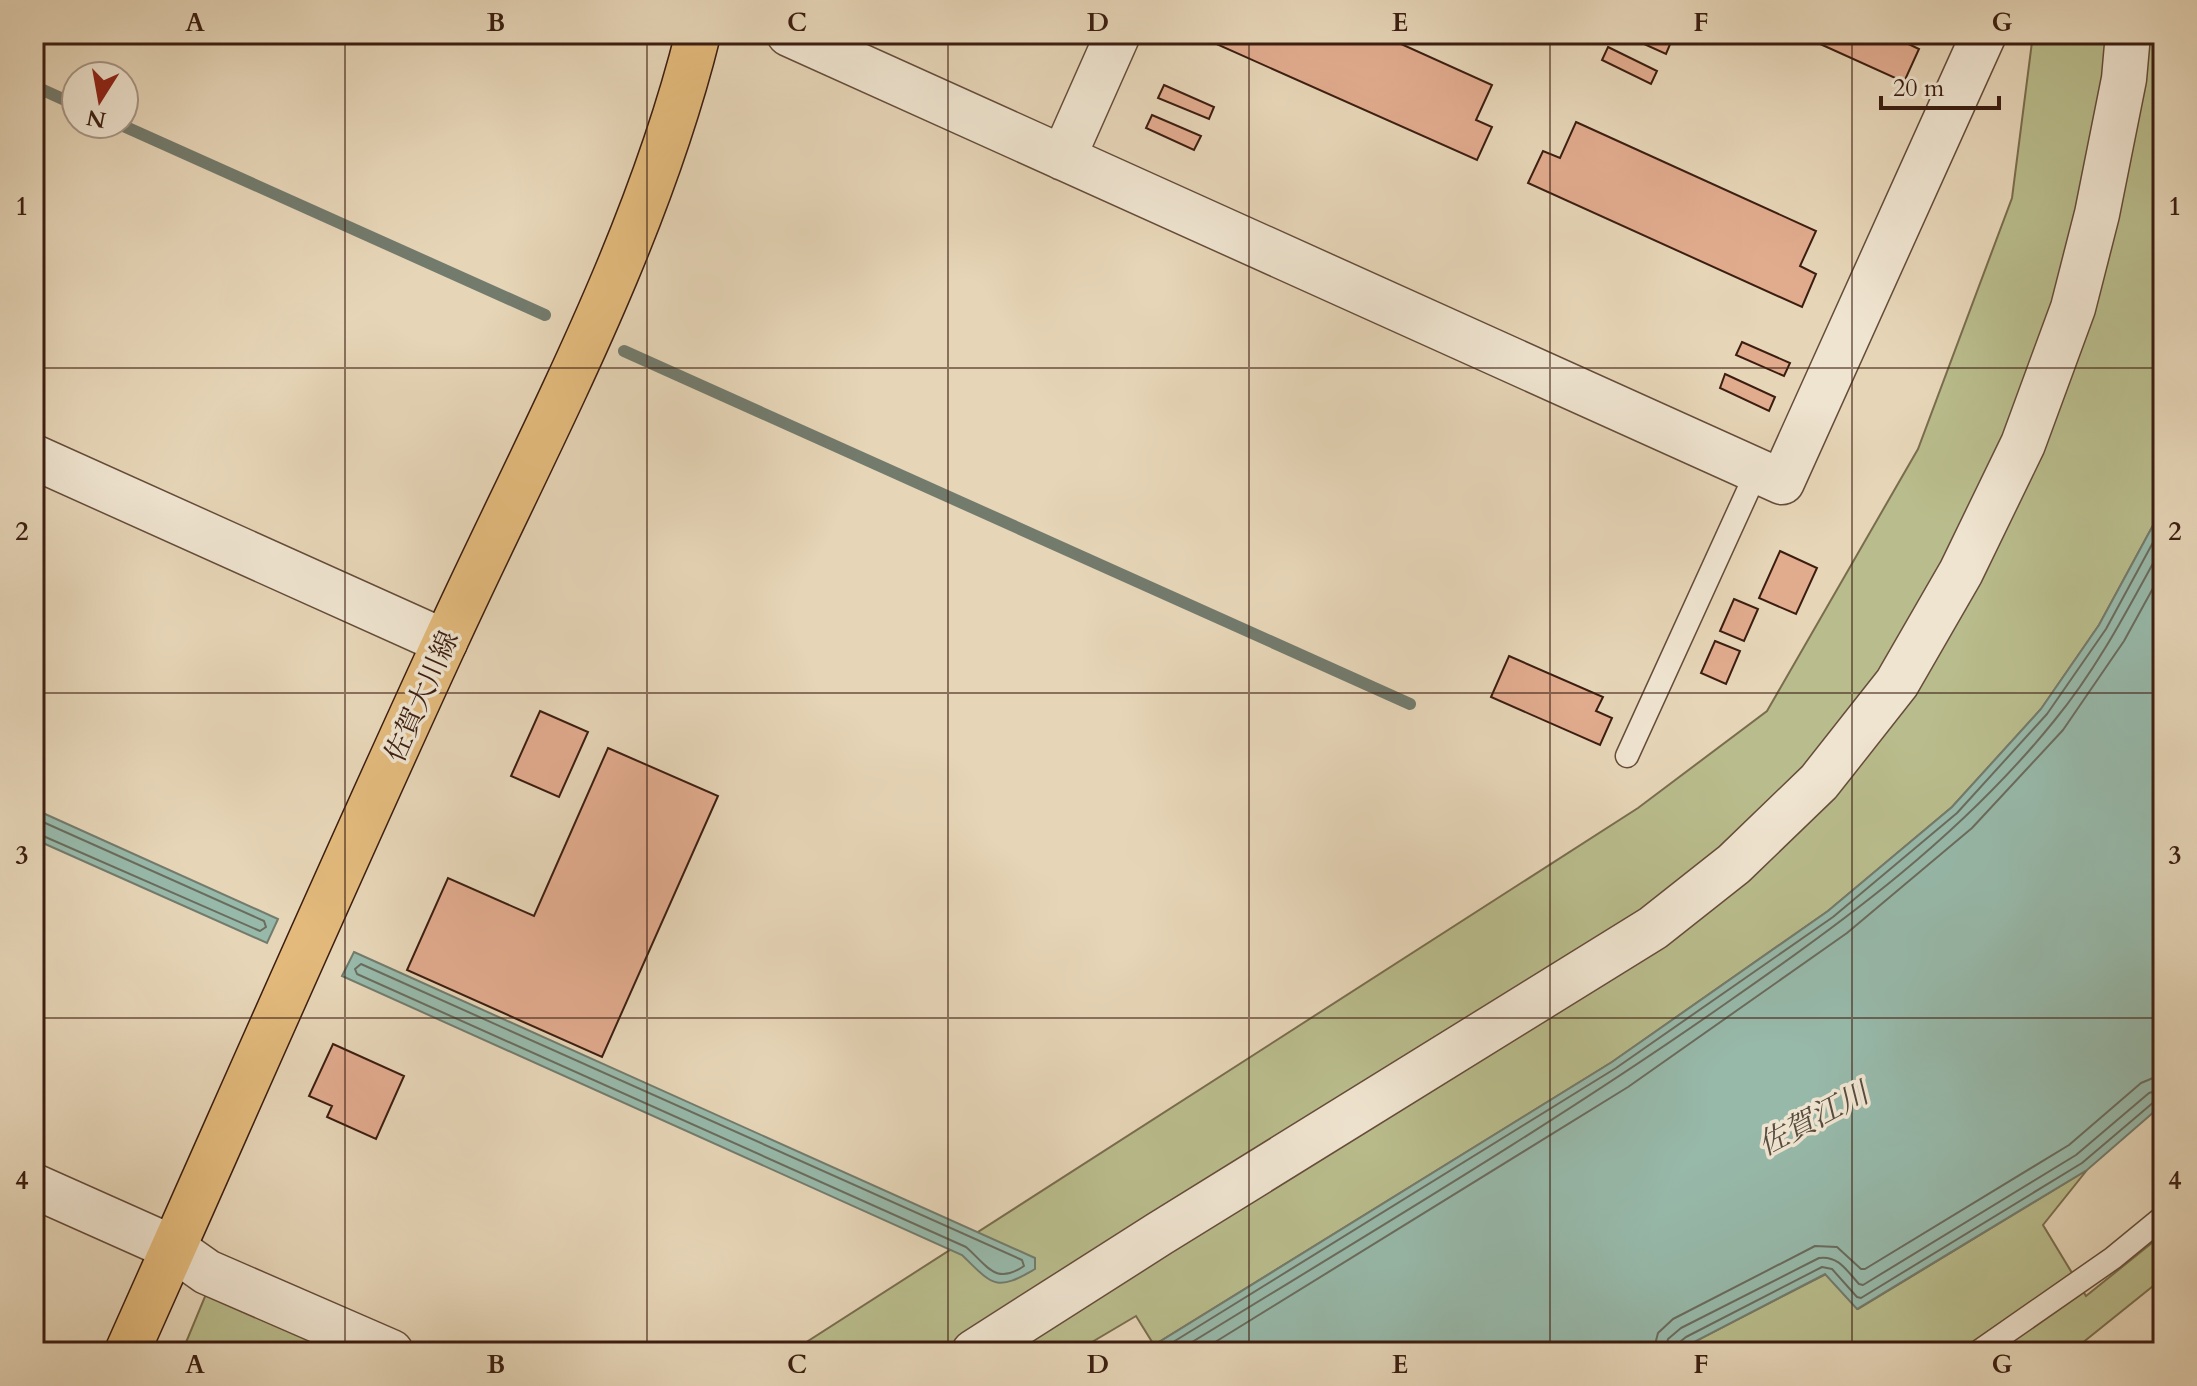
<svg xmlns="http://www.w3.org/2000/svg" width="2197" height="1386" font-family="Cardo,'Noto Serif JP',serif">
<style>
.green{fill:#b9bc8c;stroke:#7a6d4e;stroke-width:2}
.water{fill:#97b9aa;stroke:#737b6d;stroke-width:2}
.lines{fill:none;stroke-linecap:round;stroke-linejoin:round}
.shore{stroke:#6a6c5e;stroke-width:2}
.stream{stroke:#737b6d;stroke-width:12}
.building{fill:#e1ab8e;stroke:#3c1e11;stroke-width:2}
.service-casing{stroke:#664c3a;stroke-width:25}
.minor-casing{stroke:#664c3a;stroke-width:47}
.tertiary-casing{stroke:#664c3a;stroke-width:47}
.primary-casing{stroke:#3c1e11;stroke-width:47}
.service{stroke:#efe4d0;stroke-width:22}
.minor{stroke:#efe4d0;stroke-width:44}
.tertiary{stroke:#efe4d0;stroke-width:44}
.primary{stroke:#e3ba7c;stroke-width:44}
.grid{fill:none;stroke:#3c1e11;stroke-width:2;stroke-opacity:0.55}
.labels{text-anchor:middle;stroke-width:7;stroke-linejoin:round;paint-order:stroke}
.street-label{font-size:28px;fill:#3c1e11;stroke:#efe4d0}
.water-label{font-size:30px;font-style:italic;fill:#574c3f;stroke:#efe4d0}
.neatline{fill:none;stroke:#3c1e11;stroke-width:3}
.grid-label{font-size:26px;text-anchor:middle;font-weight:bold;fill:#3c1e11}
</style>
<rect width="100%" height="100%" fill="#e6d5b7"/>
<filter id="stains"><feTurbulence type="fractalNoise" baseFrequency=".0025" numOctaves="4"/><feColorMatrix values="0 0 0 0 .2 0 0 0 0 .09 0 0 0 0 .02 0 0 0 .5 -.17"/></filter>
<radialGradient id="worn" r=".72"><stop offset=".6" stop-color="#630" stop-opacity="0"/><stop offset="1" stop-color="#630" stop-opacity=".3"/></radialGradient>
<path class="green" d="M2033,34H2163V507L2099,625L2041,709L1952,807L1828,911L1612,1062L1154,1345L1136,1316L1075,1352H791L1638,808L1767,711L1918,449L2012,198Z
M2087,1170L2043,1225L2086,1296L2163,1234V1278L2071,1352H1679L1690,1344L1826,1274L1858,1309Z
M206,1294L339,1352H182Z"/>
<path class="water" d="M2163,507V1104L2087,1170L1857,1309L1825,1274L1690,1344L1679,1352H1143L1612,1062L1828,911L1952,807L2041,709L2099,625Z
M34,809L278,919L267,943L34,839Z
M354,952L1035,1258V1269C995,1293 992,1284 962,1255L342,976Z"/>
<g class="lines">
<path class="shore" d="M34,818L264,921L266,927L260,931L34,832
M361,964L1022,1260L1024,1266C995,1286 987,1265 966,1247L357,974L355,969Z
M1157,1352L1616,1068L1833,917L1957,813L2047,714L2106,629L2163,524
M1176,1352C1361,1238 1548,1128 1725,1004C1845,921 1961,836 2054,721C2098,668 2130,605 2163,545
M1199,1352L1628,1087L1847,933L1972,828L2063,730L2124,641L2163,570
M1653,1352L1658,1333L1673,1319L1815,1246L1837,1247L1861,1269H1865L2069,1145L2141,1083L2153,1078L2163,1077
M1665,1352L1668,1339L1681,1328L1819,1258C1838,1255 1847,1271 1859,1284L1863,1285L2076,1155L2149,1093L2163,1089
M1675,1352L1676,1345L1686,1337L1822,1267L1832,1269L1857,1297L1861,1298L2082,1163L2155,1101L2163,1099"/>
<path class="stream" d="M34,86L76,105
M119,124L545,315
M624,351L1410,704"/>
</g>
<path class="building" d="M1205,34H1379L1492,85L1476,120L1492,127L1477,160L1203,38Z
M1622,34H1654L1671,42L1666,54Z
M1798,34H1905L1902,41L1919,49L1904,82Z
M1608,47L1657,71L1651,84L1602,60Z
M1164,85L1214,107L1209,119L1158,98Z
M1152,115L1201,136L1194,150L1146,128Z
M1576,122L1816,231L1800,266L1816,274L1802,307L1528,183L1543,151L1560,158Z
M1742,342L1790,363L1784,376L1736,355Z
M1725,374L1775,397L1769,411L1720,388Z
M1780,551L1817,568L1796,614L1759,598Z
M1734,599L1758,609L1744,641L1720,631Z
M1715,641L1740,651L1726,684L1701,673Z
M1509,656L1603,697L1596,711L1612,718L1600,745L1491,697Z
M540,711L588,732L559,797L511,776Z
M608,748L718,796L602,1057L407,970L448,878L534,916Z
M333,1044L404,1076L376,1139L327,1117L332,1106L309,1096Z"/>
<g class="lines">
<g class="service-casing">
<path id="service" d="M1627,756L1757,471
M1978,1352L2113,1258L2163,1217"/>
</g>
<g class="minor-casing">
<path id="minor" d="M789,34L1782,482L1984,34
M1063,158L1118,34
M34,457L445,642
M173,1248L207,1272L391,1352
M974,1352L1159,1234L1653,928L1734,864L1819,782L1897,683L1961,572L2023,444L2073,308L2097,214L2124,79L2128,34"/>
</g>
<g class="tertiary-casing">
<path id="tertiary" d="M34,1186L173,1248"/>
</g>
<g class="primary-casing">
<path id="primary" d="M127,1352C233,1115 337,876 446,640C537,442 645,247 698,34"/>
</g>
<use href="#service" class="service"/>
<use href="#minor" class="minor"/>
<use href="#tertiary" class="tertiary"/>
<use href="#primary" class="primary"/>
</g>
<path class="grid" d="M345,34V1352M647,34V1352M948,34V1352M1249,34V1352M1550,34V1352M1852,34V1352M34,368H2163M34,693H2163M34,1018H2163"/>
<g class="labels">
<g class="street-label">
<text transform="translate(421 696) rotate(-66)" y="10">佐賀大川線</text>
</g>
<g class="water-label">
<text transform="translate(1813 1119) rotate(-28)" y="10">佐賀江川</text>
</g>
</g>
<rect width="2197" height="1386" fill="none" stroke="#e6d5b7" stroke-width="88"/>
<g transform="translate(100 100) rotate(191)"><circle r="38" fill="#efe4d0" stroke="#a79584" stroke-width="2"/>
<path d="M0-6L14 30L0 20L-14 30Z" fill="#8f2418"/>
<text y="-12" font-size="22" font-weight="bold" text-anchor="middle" fill="#3c1e11">N</text>
</g>
<path d="M1881 96v12h118v-12" fill="none" stroke="#3c1e11" stroke-width="4"/>
<text x="1893" y="96" font-size="24" fill="#3c1e11" stroke="#efe4d0" stroke-width="6" paint-order="stroke">20 m</text>
<rect x="44" y="44" width="2109" height="1298" class="neatline"/>
<g class="grid-label">
<text x="195" y="31">A</text>
<text x="496" y="31">B</text>
<text x="797" y="31">C</text>
<text x="1098" y="31">D</text>
<text x="1400" y="31">E</text>
<text x="1701" y="31">F</text>
<text x="2002" y="31">G</text>
<text x="22" y="215">1</text>
<text x="2175" y="215">1</text>
<text x="22" y="540">2</text>
<text x="2175" y="540">2</text>
<text x="22" y="864">3</text>
<text x="2175" y="864">3</text>
<text x="22" y="1189">4</text>
<text x="2175" y="1189">4</text>
<text x="195" y="1373">A</text>
<text x="496" y="1373">B</text>
<text x="797" y="1373">C</text>
<text x="1098" y="1373">D</text>
<text x="1400" y="1373">E</text>
<text x="1701" y="1373">F</text>
<text x="2002" y="1373">G</text>
</g>
<rect width="100%" height="100%" filter="url(#stains)"/>
<rect width="100%" height="100%" fill="url(#worn)"/>
</svg>
